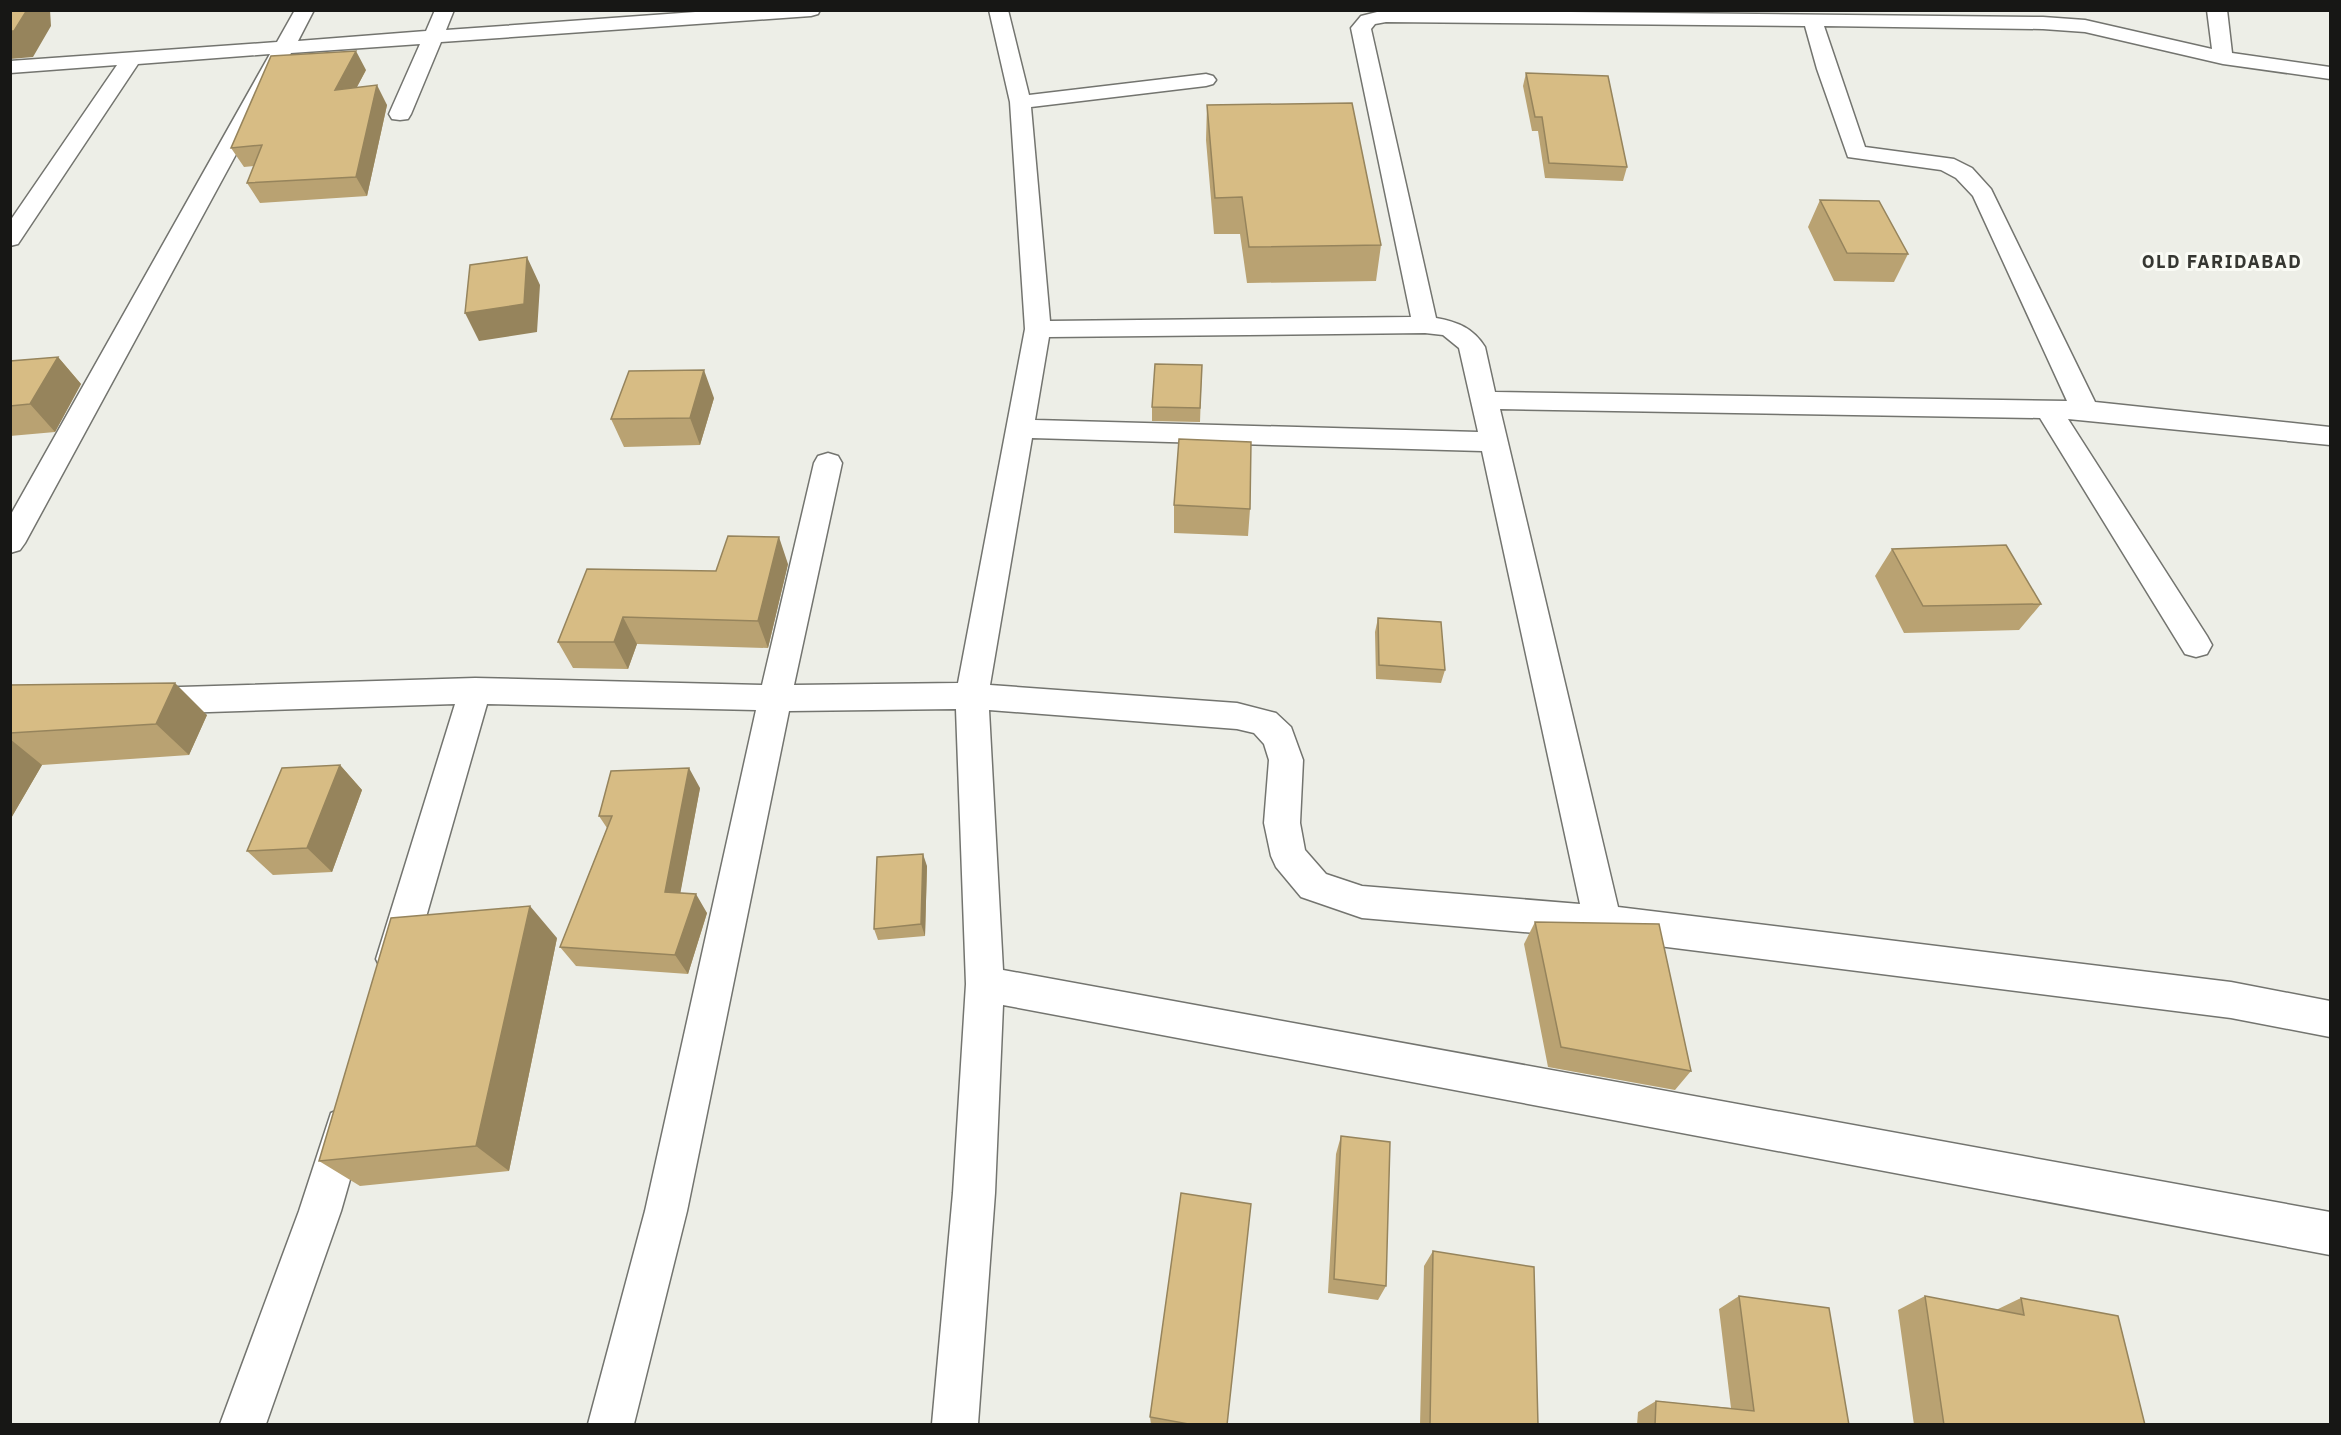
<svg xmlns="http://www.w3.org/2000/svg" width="2341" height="1435" font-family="'IBM Plex Sans',sans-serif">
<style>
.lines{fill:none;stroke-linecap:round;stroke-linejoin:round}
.minor-casing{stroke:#73746f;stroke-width:3}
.minor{fill:#fff;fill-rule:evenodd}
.wall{fill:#b9a272}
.shaded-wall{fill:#96845c}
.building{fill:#d7bc84;stroke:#96845c;stroke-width:1.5}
.labels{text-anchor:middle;stroke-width:6;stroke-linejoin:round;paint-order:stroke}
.far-district-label{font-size:18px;font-weight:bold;letter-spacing:1.5px;fill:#363732;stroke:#fafbf5}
</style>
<rect width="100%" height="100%" fill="#edeee7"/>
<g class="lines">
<g class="minor-casing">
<path id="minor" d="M295,10H314L298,41L426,31L435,10H454L446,30L723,10H820L818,14L811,16L441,42L411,114L408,119L400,120L392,119L389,114L420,44L291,53L25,543L20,550L10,553V516L270,54L138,64L18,244L10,246V221L117,65L10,73V61L277,42Z
M989,10H1008L1029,95L1206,74L1213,76L1216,80L1213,84L1206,86L1031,107L1050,321L1411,317L1351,28L1361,16L1385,10L2043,17L2085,20L2212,49L2207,10H2227L2232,53L2330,67V79L2223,64L2085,32L2043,29L1824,26L1865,147L1954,159L1972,168L1991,189L2095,402L2330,427V445L2068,419L2207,636L2212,645L2207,654L2196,657L2185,654L2040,418L1500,409L1618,907L2231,982L2330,1001V1037L2231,1018L1603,939L1362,918L1301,897L1276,867L1271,856L1264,823L1269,760L1264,744L1254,733L1237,729L989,710L1003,970L2330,1212V1255L1003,1005L995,1193L978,1424H932L953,1193L966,984L956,709L789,711L687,1211L634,1424H588L645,1211L756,710L487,704L414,959L408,971L395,976L382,971L376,959L455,704L147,714L135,710L131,701L135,692L147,688L475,678L762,685L814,463L818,456L828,453L838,456L842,463L794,685L958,683L1025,329L1010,102ZM1386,22L1805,26L1817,69L1848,157L1941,170L1956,178L1973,196L2067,401L1495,392L1485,347C1473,328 1458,322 1436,318L1371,29L1375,24ZM1425,333L1443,335L1459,348L1478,432L1035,420L1049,337ZM1032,438L1482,451L1580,904L1362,886L1326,874L1305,850L1300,823L1303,760L1291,727L1276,713L1237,703L990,685Z
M345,1107L359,1113L365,1127L341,1211L266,1424H220L299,1211L331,1113Z"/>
</g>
<use href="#minor" class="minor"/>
</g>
<path class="wall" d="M366,70L357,87L387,105L367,196L260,203L247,183L254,166L244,167L231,148Z
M1526,73L1627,167L1623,181L1545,178L1538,131H1532L1523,86Z
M1207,105L1381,245L1376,281L1247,283L1240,234H1214L1206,140Z
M1820,200L1908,254L1894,282L1834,281L1808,227Z
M58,357L81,384L55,432L10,436V361Z
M1202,365L1200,422L1152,421V407Z
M714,398L700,445L624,447L611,419Z
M1174,505L1250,509L1248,536L1174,533Z
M1892,549L2041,604L2019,630L1904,633L1875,576Z
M788,564L768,648L637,644L628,669L573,668L558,642L716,571Z
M1378,618L1445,670L1441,683L1376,679L1375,632Z
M10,685L207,715L189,755L42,765L10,820Z
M340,765L362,790L332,872L273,875L247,851Z
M700,788L680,893L707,913L688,974L576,966L560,947L607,828L599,816Z
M927,866L925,936L878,940L874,929Z
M1535,922L1691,1071L1675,1090L1548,1067L1524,944Z
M557,938L509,1171L360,1186L319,1161Z
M1341,1136L1386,1286L1378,1300L1328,1293L1336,1154Z
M1433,1251L1538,1425H1420L1424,1266Z
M1739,1296L1849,1425H1637L1638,1412L1656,1401L1731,1408L1719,1309Z
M1925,1296L1996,1310L2021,1298L2145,1425H1914L1898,1310Z
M1150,1417L1227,1425H1151Z"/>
<path class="shaded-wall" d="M27,10H50L51,26L33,57L10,59V31Z
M356,51L366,70L345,109L335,90Z
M377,85L387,105L367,196L356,177Z
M527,257L540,285L537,332L479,341L465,313Z
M58,357L81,384L55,432L30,404Z
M704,370L714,398L700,445L690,418Z
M779,537L788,564L768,648L758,621Z
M623,617L637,644L628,669L614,642Z
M175,683L207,715L189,755L156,724Z
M10,739L42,765L10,820Z
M340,765L362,790L332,872L307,848Z
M689,768L700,788L677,911L665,892Z
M923,854L927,866L925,936L921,924Z
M696,894L707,913L688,974L675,955Z
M530,906L557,938L509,1171L476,1146Z"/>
<path class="building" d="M10,10H27L14,31H10Z
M356,51L335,90L377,85L356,177L247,183L262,145L231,148L271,56Z
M1526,73L1608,76L1627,167L1549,163L1542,117H1535Z
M1352,103L1381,245L1249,247L1242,197L1215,198L1207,105Z
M1820,200L1879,201L1908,254L1847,253Z
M527,257L524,304L465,313L470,265Z
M58,357L30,404L10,406V361Z
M1155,364L1202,365L1200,408L1152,407Z
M704,370L690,418L611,419L629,371Z
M1179,439L1251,442L1250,509L1174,505Z
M728,536L779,537L758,621L623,617L614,642H558L587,569L716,571Z
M2006,545L2041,604L1923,606L1892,549Z
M1378,618L1441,622L1445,670L1379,665Z
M175,683L156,724L10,733V685Z
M340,765L307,848L247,851L282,768Z
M689,768L665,892L696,894L675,955L560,947L612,816H599L611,771Z
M923,854L921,924L874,929L877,857Z
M530,906L476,1146L319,1161L391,918Z
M1535,922L1659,924L1691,1071L1561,1047Z
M1341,1136L1390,1142L1386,1286L1334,1279Z
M1181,1193L1251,1204L1227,1425H1194L1150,1417Z
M1433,1251L1534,1267L1538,1425H1430Z
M1739,1296L1829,1308L1849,1425H1655L1656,1401L1754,1411Z
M1925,1296L2024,1315L2021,1298L2118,1316L2145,1425H1944Z"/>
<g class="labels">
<g class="far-district-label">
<text x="2222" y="268">OLD FARIDABAD</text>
</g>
</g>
<rect width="2341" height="1435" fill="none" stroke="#171715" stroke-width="24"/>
</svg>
